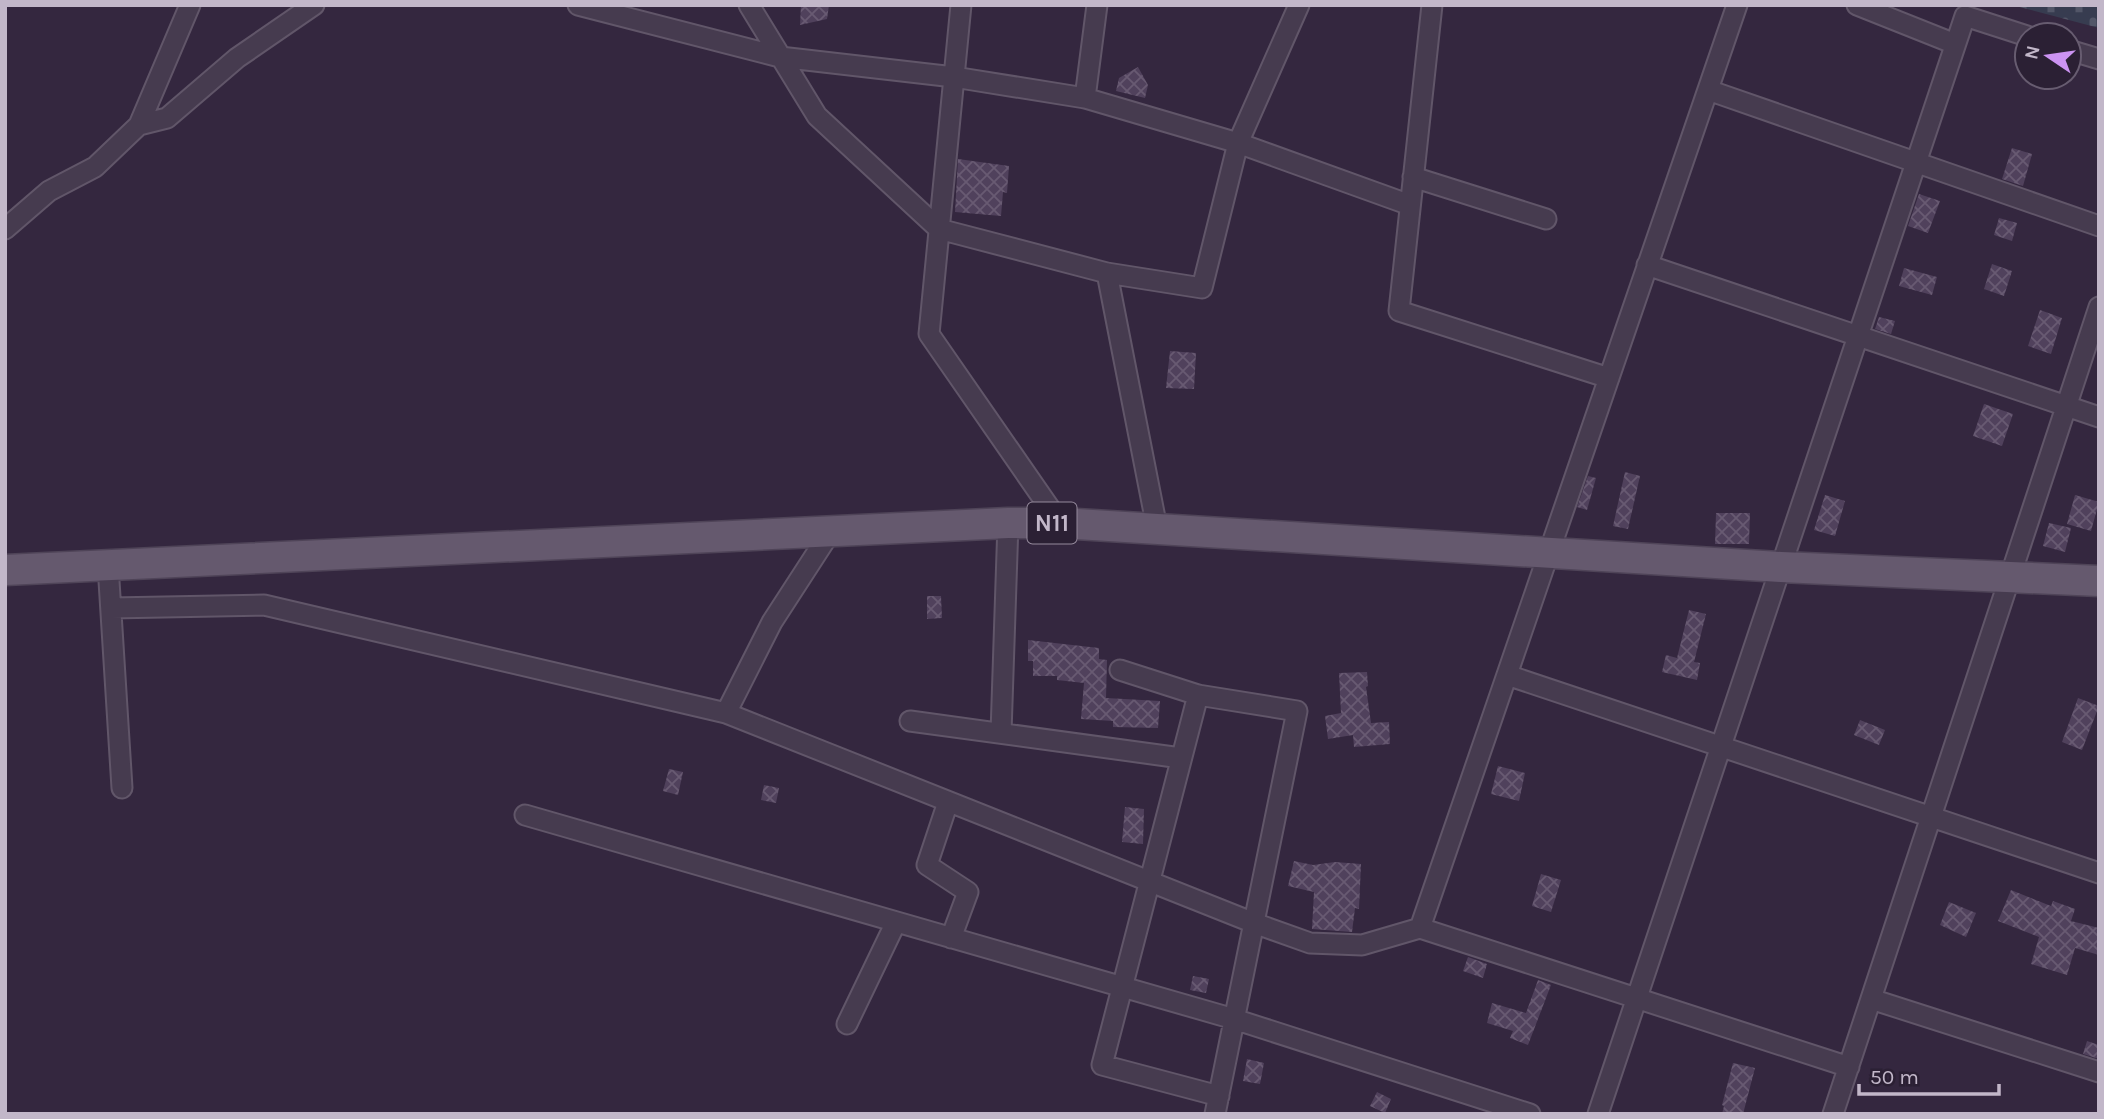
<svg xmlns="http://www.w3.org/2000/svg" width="2104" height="1119" font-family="Karla,sans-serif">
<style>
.cemetery{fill:url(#cemetery-stones)}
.building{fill:url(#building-cross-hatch)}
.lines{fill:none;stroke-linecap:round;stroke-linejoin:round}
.street-casing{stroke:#615669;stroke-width:23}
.primary-casing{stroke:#4f4458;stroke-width:33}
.street{stroke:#463b4f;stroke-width:19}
.primary{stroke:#65596e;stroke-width:30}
.labels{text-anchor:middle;stroke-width:5;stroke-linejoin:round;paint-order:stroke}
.shield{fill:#2b2034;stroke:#958a9c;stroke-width:2}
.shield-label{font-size:24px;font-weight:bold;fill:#c2b7c9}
</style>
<defs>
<pattern id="cemetery-stones" width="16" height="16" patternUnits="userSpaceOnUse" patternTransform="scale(1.75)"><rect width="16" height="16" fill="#373c50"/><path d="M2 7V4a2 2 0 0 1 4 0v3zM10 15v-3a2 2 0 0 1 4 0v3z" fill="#525668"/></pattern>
<pattern id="building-cross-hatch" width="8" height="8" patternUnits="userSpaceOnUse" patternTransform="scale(1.75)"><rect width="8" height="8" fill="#50415c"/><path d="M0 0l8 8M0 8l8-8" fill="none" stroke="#685a72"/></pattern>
</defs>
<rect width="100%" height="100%" fill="#34273f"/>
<path class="cemetery" d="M2012,5H2099V28Z"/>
<path class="building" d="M801,5H829L827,19L800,25Z
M1138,67L1148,85L1145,98L1116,91L1119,78Z
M2012,148L2032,154L2023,186L2002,179Z
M958,159L1009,166L1007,193L1003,192L1001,216L955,212Z
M1919,194L1940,201L1928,233L1908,226Z
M1999,218L2017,223L2012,241L1994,235Z
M1992,264L2012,271L2004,296L1984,289Z
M1904,268L1937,277L1932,295L1899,286Z
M2040,310L2062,318L2051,354L2028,346Z
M1879,317L1895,321L1891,334L1875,329Z
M1170,351L1196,353L1194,389L1166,388Z
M1984,404L2013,414L2002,446L1973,436Z
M1625,472L1640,476L1628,529L1613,526Z
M1588,476L1596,478L1587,510L1577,507Z
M1825,495L1845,501L1835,536L1814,530Z
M2075,495L2099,502L2091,531L2067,524Z
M1716,513H1750L1749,544H1715Z
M2049,523L2071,528L2065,552L2043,546Z
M927,596H941L942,618L927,619Z
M1689,610L1706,614L1694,662L1700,663L1697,680L1662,672L1666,655L1677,658Z
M1028,640L1099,648V659L1107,660L1106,698L1160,701L1158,728L1113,727V721L1081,719L1084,683L1057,680V676H1033V661H1028Z
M1367,672L1368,686L1366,687L1371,723L1389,722L1390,744L1354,747L1353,735L1328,739L1325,716L1341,713L1339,673Z
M2078,698L2099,706L2082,750L2062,742Z
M1860,720L1885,730L1879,745L1854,735Z
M1498,766L1525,773L1519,801L1491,794Z
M669,769L683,772L678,795L663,791Z
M764,785L779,788L776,803L761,800Z
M1125,807L1144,809L1143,844L1122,842Z
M1294,861L1313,865L1335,862L1361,864L1359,909L1355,908L1352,932L1312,929L1314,892L1288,886Z
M1541,874L1561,880L1551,912L1532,906Z
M2011,890L2051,906L2053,901L2075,909L2071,921L2099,928V955L2075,948L2067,975L2031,964L2039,937L1998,921Z
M1949,902L1976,913L1966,937L1940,925Z
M1468,957L1487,964L1483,978L1463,971Z
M1193,976L1209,979L1206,993L1190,990Z
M1538,980L1551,985L1528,1045L1510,1038L1513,1031L1487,1023L1492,1003L1526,1013Z
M2087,1041L2099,1045V1059L2083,1054Z
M1247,1059L1264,1063L1260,1084L1243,1081Z
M1733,1063L1755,1068L1743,1114H1722L1724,1106L1722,1105Z
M1377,1092L1391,1099L1385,1113L1370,1106Z"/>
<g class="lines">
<g class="street-casing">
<path id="street" d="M578,5L780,57L954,77L1085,98L1238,143L1410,205
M749,5L817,116L939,229L1107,273L1202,288L1238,143L1299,5
M961,5L929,334L1060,523
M1432,5L1399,311L1609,378
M1857,5L1955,44
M2069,50L2099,59
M1708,90L2099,226
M1085,98L1097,5
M139,125L167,118L237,58L314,5
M1413,177L1546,219
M5,229L49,191L95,167L139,125L190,5
M1647,265L2099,417
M1107,273L1157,528
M108,565L122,788
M111,608L264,605L726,713L1254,923L1310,943L1362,945L1420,928L1849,1067
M1120,670L1198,695L1297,711L1215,1114
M1507,675L2099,873
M1198,695L1102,1065L1219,1096
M726,713L772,622L831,531
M910,721L1181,758
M1001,733L1008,523
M948,802L927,865L968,892L951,938
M525,815L1234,1019L1530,1114
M1420,928L1737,5
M1871,999L2099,1072
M847,1024L896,922
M1598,1114L1965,16L2027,36
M1833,1114L2099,307"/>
</g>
<g class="primary-casing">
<path id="primary" d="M5,570L1008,523H1060L1781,567L2099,581"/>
</g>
<use href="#street" class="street"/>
<use href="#primary" class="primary"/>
</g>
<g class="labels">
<rect class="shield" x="1027.5" y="502.5" width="49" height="41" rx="5"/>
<g class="shield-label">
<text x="1052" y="531">N11</text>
</g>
</g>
<rect width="2104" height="1119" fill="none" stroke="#c2b7c9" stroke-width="14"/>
<g transform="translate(2048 56) rotate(283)"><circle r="33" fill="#2b2034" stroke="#675c70" stroke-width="2"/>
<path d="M0-5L12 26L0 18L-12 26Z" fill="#cc93f2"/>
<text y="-10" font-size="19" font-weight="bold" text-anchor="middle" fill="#c2b7c9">N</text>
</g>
<path d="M1859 1084v10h140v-10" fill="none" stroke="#c2b7c9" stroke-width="3.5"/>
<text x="1870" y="1084" font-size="21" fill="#c2b7c9" stroke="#2b2034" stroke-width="5" paint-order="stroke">50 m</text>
</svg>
